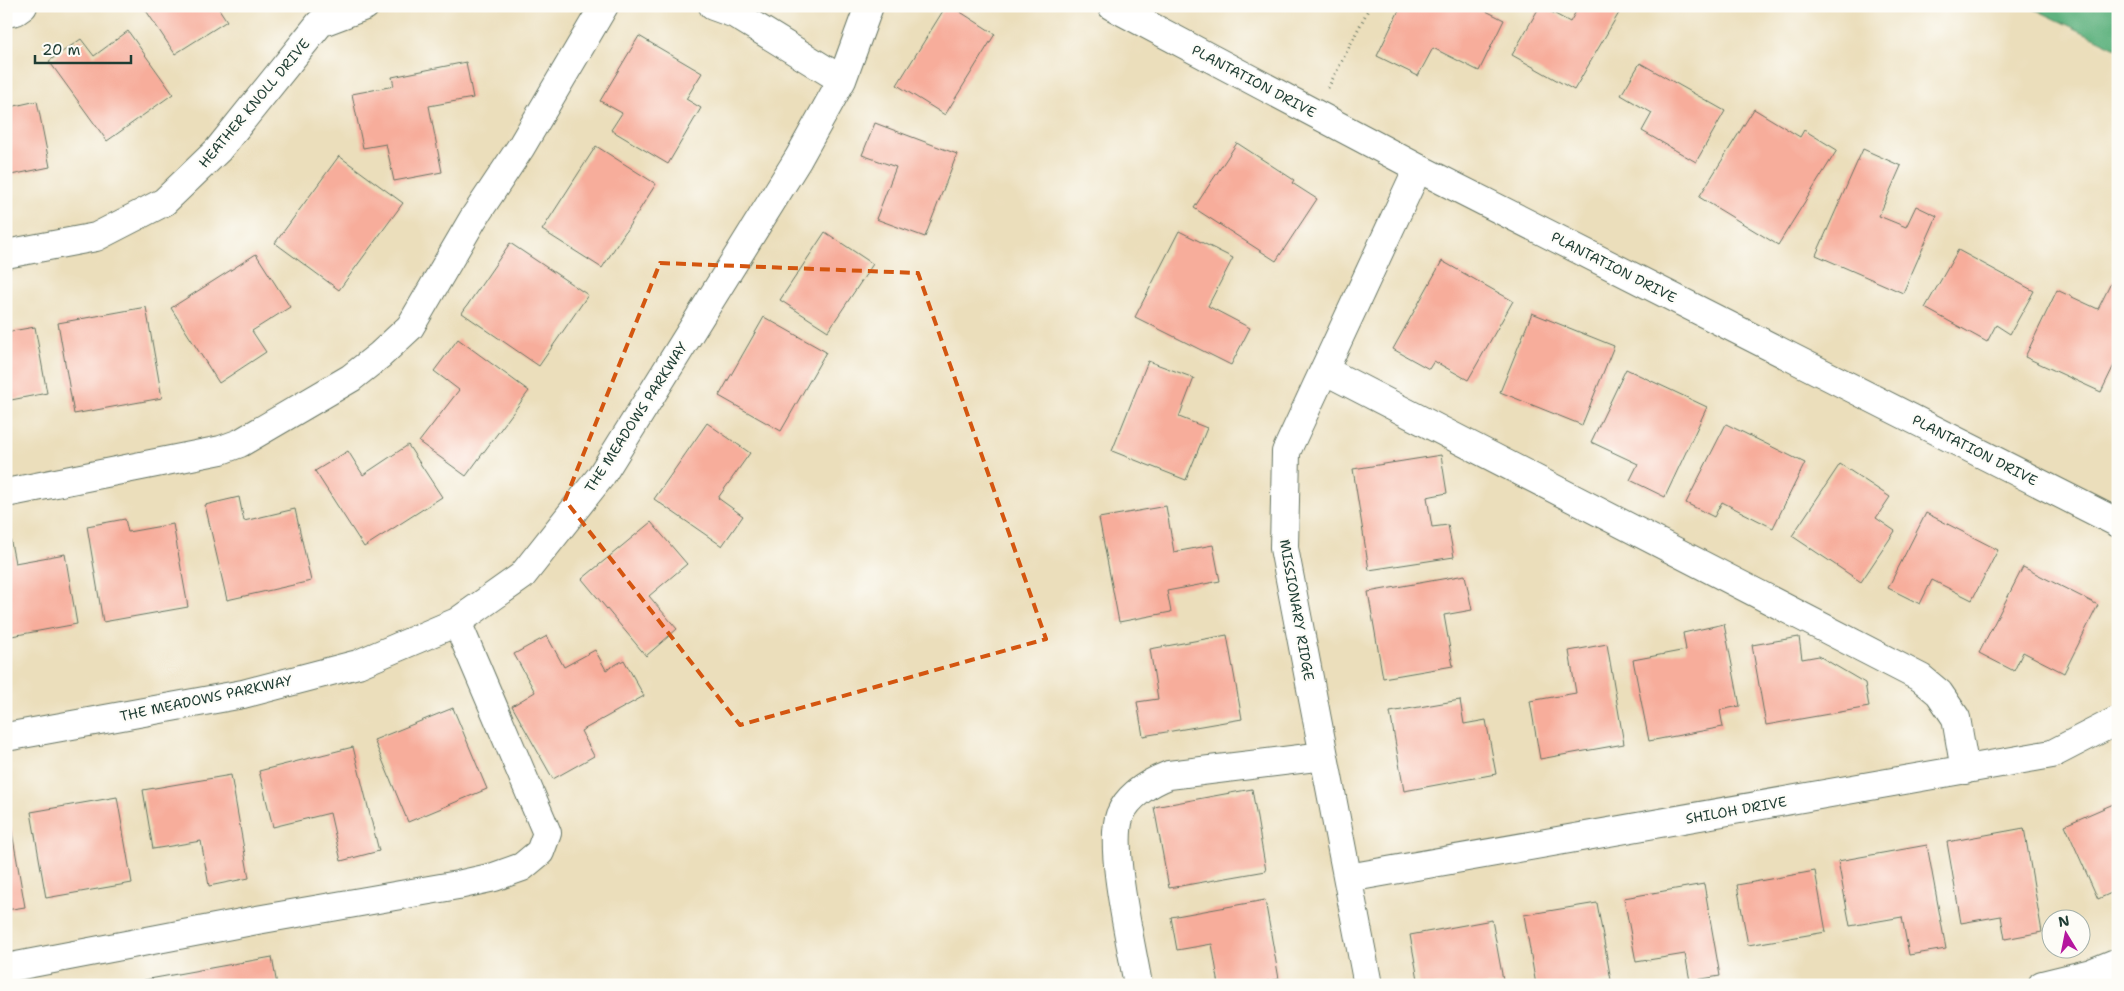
<svg xmlns="http://www.w3.org/2000/svg" width="2124" height="991" font-family="'Shantell Sans',sans-serif">
<style>
.forest{fill:#5fb27f;stroke:#3f785a}
.building{fill:#f7ad9b}
.lines{fill:none;stroke-linecap:round;stroke-linejoin:round}
.minor-casing{stroke:#667563;stroke-width:30}
.path{stroke:#667563;stroke-width:3;stroke-dasharray:1 4;stroke-linecap:butt}
.minor{stroke:#fff;stroke-width:28}
.marked{fill:none;stroke:#d45610;stroke-width:4;stroke-dasharray:10 6;stroke-linejoin:round}
.labels{text-anchor:middle;stroke-width:4.5;stroke-linejoin:round;paint-order:stroke}
.street-label{font-size:14px;fill:#1f3d34;stroke:#fdfcf7}
</style>
<rect width="100%" height="100%" fill="#fdfcf7"/>
<filter id="ink" filterUnits="userSpaceOnUse"><feTurbulence type="fractalNoise" baseFrequency=".02" numOctaves="2"/><feDisplacementMap in="SourceGraphic" scale="10" xChannelSelector="R" yChannelSelector="G"/><feConvolveMatrix kernelMatrix="1 2 1 2 8 2 1 2 1" color-interpolation-filters="sRGB"/></filter>
<filter id="wash" filterUnits="userSpaceOnUse"><feTurbulence type="fractalNoise" baseFrequency=".0096" numOctaves="4" result="noise"/><feDisplacementMap in="SourceGraphic" scale="20" xChannelSelector="R" yChannelSelector="G"/><feGaussianBlur stdDeviation="1.12" result="paint"/><feColorMatrix in="noise" values="0 0 0 0 0 0 0 0 0 0 0 0 0 0 0 0 0 1.4 0 .05"/><feComposite in="paint" operator="in"/></filter>
<g filter="url(#wash)">
<rect width="100%" height="100%" fill="#ebdebb"/>
<path class="forest" d="M2028,6H2118V49Z"/>
<g id="blocks">
<path class="building" d="M143,6H223L219,9L227,21L175,54Z
M946,6H951L995,34L945,115L897,85Z
M1401,6H1476L1504,20L1479,71L1433,48L1418,76L1377,56Z
M1540,6L1570,22L1579,6H1623L1574,90L1512,55Z
M128,31L173,94L107,141L49,61L81,39L94,56Z
M639,36L702,73L686,99L701,108L668,164L611,130L622,113L600,101Z
M466,62L473,98L429,106L442,172L394,181L386,144L363,148L352,94L394,86L392,77Z
M1640,63L1725,111L1696,162L1642,131L1652,113L1621,95Z
M37,101L50,167L6,176V108Z
M1754,109L1800,137L1804,130L1837,150L1778,245L1699,197Z
M875,123L957,154L925,237L876,219L896,167L862,155Z
M1237,143L1294,180L1292,183L1317,199L1276,261L1194,208Z
M596,146L656,184L602,268L542,230Z
M1863,149L1901,166L1879,216L1906,227L1916,206L1937,216L1903,293L1816,255Z
M339,156L403,203L339,290L275,243Z
M1179,231L1233,258L1208,306L1250,328L1231,365L1135,317Z
M825,232L873,264L828,331L780,300Z
M510,243L588,295L539,366L462,313Z
M1958,250L2034,291L2010,334L1996,325L1987,342L1925,308Z
M256,254L290,307L252,331L266,352L219,383L171,308Z
M1442,261L1513,301L1468,380L1434,361L1429,369L1393,349Z
M2112,281L2118,283V357L2101,392L2025,357L2057,290L2098,309Z
M146,307L162,398L74,414L58,323Z
M1532,313L1614,346L1582,425L1500,392Z
M764,317L826,352L781,431L719,396Z
M35,327L47,393L6,401V332Z
M458,339L529,391L466,476L419,442L459,390L434,371Z
M1148,361L1194,378L1179,417L1207,428L1186,480L1112,451Z
M1626,369L1707,407L1665,497L1630,480L1638,464L1591,442Z
M707,423L750,453L718,498L743,516L722,546L654,499Z
M1726,424L1805,463L1773,528L1722,502L1714,517L1686,503Z
M408,445L442,497L364,547L315,471L348,451L363,475Z
M1441,455L1447,493L1427,497L1432,527L1448,525L1454,557L1369,570L1353,469Z
M1840,464L1890,497L1876,518L1895,531L1861,582L1792,536Z
M239,497L244,521L295,509L311,581L227,600L205,505Z
M1166,506L1174,552L1213,545L1220,581L1167,591L1171,612L1119,622L1099,518Z
M1926,513L1998,550L1972,600L1932,580L1920,604L1888,588Z
M125,519L128,532L173,524L188,607L103,622L87,526Z
M651,522L687,564L649,596L677,629L646,656L582,579Z
M6,527H8L15,563L65,554L77,624L6,637Z
M2023,567L2098,605L2064,673L2023,652L2014,671L1979,653Z
M1465,575L1472,610L1444,615L1453,666L1383,678L1368,592Z
M1724,624L1740,706L1720,710L1723,727L1649,741L1633,660L1686,650L1683,633Z
M1227,635L1242,719L1143,736L1137,702L1158,699L1150,649Z
M547,636L564,667L595,650L606,670L624,660L644,696L581,731L594,756L553,779L512,706L535,692L514,654Z
M1799,637L1802,659L1819,656L1865,683L1869,707L1766,725L1752,645Z
M1607,644L1624,744L1540,759L1530,701L1576,693L1569,651Z
M1460,700L1464,724L1486,720L1496,774L1404,791L1390,712Z
M453,708L487,789L408,822L374,740Z
M353,747L379,851L341,861L330,813L273,827L259,771Z
M231,775L249,878L209,886L201,841L153,849L143,790Z
M1252,789L1266,871L1169,888L1154,807Z
M117,797L132,883L46,898L31,812Z
M2118,802V890L2098,899L2065,825Z
M9,815L25,907L6,910V816Z
M2024,828L2042,932L2005,939L2001,916L1961,923L1947,842Z
M1927,845L1946,949L1909,955L1902,917L1850,926L1838,861Z
M1815,871L1826,932L1748,945L1737,885Z
M1704,884L1720,976L1690,981L1685,954L1636,962L1624,898Z
M1265,900L1279,979L1247,985H1219L1212,944L1177,950L1171,917Z
M1597,903L1611,980L1586,985H1536L1524,915Z
M1492,920L1504,985H1419L1410,935Z
M272,957L277,985H145L144,980Z"/>
</g>
</g>
<g filter="url(#ink)">
<use href="#blocks" fill-opacity="0" stroke="#667563" stroke-width="1"/>
<g class="lines">
<g class="minor-casing">
<path id="minor" d="M713,6L735,14L842,80
M1112,6L1418,168L2118,523
M6,13L16,11L23,6
M6,254L96,237L164,202L218,150L320,23L365,6
M1324,370L1921,678L1939,693L1956,718L1965,770
M6,493L221,450L240,443L351,378L380,355L410,327L473,219L521,147L604,6
M6,737L243,694L358,664L457,622L522,576L601,476L798,159L842,80L869,6
M1348,878L2052,754L2118,720
M6,968L257,920L458,885L494,877L522,867L540,852L547,833L457,622
M1138,985C1132,947 1108,848 1120,815C1128,795 1151,782 1169,775L1324,756
M1368,985L1284,548L1286,452L1418,168
M2042,985L2091,973L2118,962"/>
</g>
<path class="path" d="M1328,88L1370,6"/>
<use href="#minor" class="minor"/>
</g>
</g>
<path class="marked" d="M660,263L918,273L1046,639L740,725L565,500Z"/>
<g class="labels">
<g class="street-label">
<text transform="translate(1254 81) rotate(28)" y="5">PLANTATION DRIVE</text>
<text transform="translate(254 103) rotate(-50)" y="5">HEATHER KNOLL DRIVE</text>
<text transform="translate(1614 267) rotate(27)" y="5">PLANTATION DRIVE</text>
<text transform="translate(636 417) rotate(-57)" y="5">THE MEADOWS PARKWAY</text>
<text transform="translate(1975 450) rotate(27)" y="5">PLANTATION DRIVE</text>
<text transform="translate(1297 610) rotate(80)" y="5">MISSIONARY RIDGE</text>
<text transform="translate(206 698) rotate(-12)" y="5">THE MEADOWS PARKWAY</text>
<text transform="translate(1736 810) rotate(-10)" y="5">SHILOH DRIVE</text>
</g>
</g>
<rect width="2124" height="991" fill="none" stroke="#fdfcf7" stroke-width="25"/>
<g transform="translate(2066 934) rotate(350)"><circle r="24" fill="#fdfcf7" stroke="#a4b0a9"/>
<path d="M0-4L9 19L0 12L-9 19Z" fill="#b5179e"/>
<text y="-8" font-size="14" font-weight="bold" text-anchor="middle" fill="#1f3d34">N</text>
</g>
<path d="M35 55v8h96v-8" fill="none" stroke="#1f3d34" stroke-width="2.5"/>
<text x="42" y="55" font-size="15" fill="#1f3d34" stroke="#fdfcf7" stroke-width="4" paint-order="stroke">20 m</text>
</svg>
